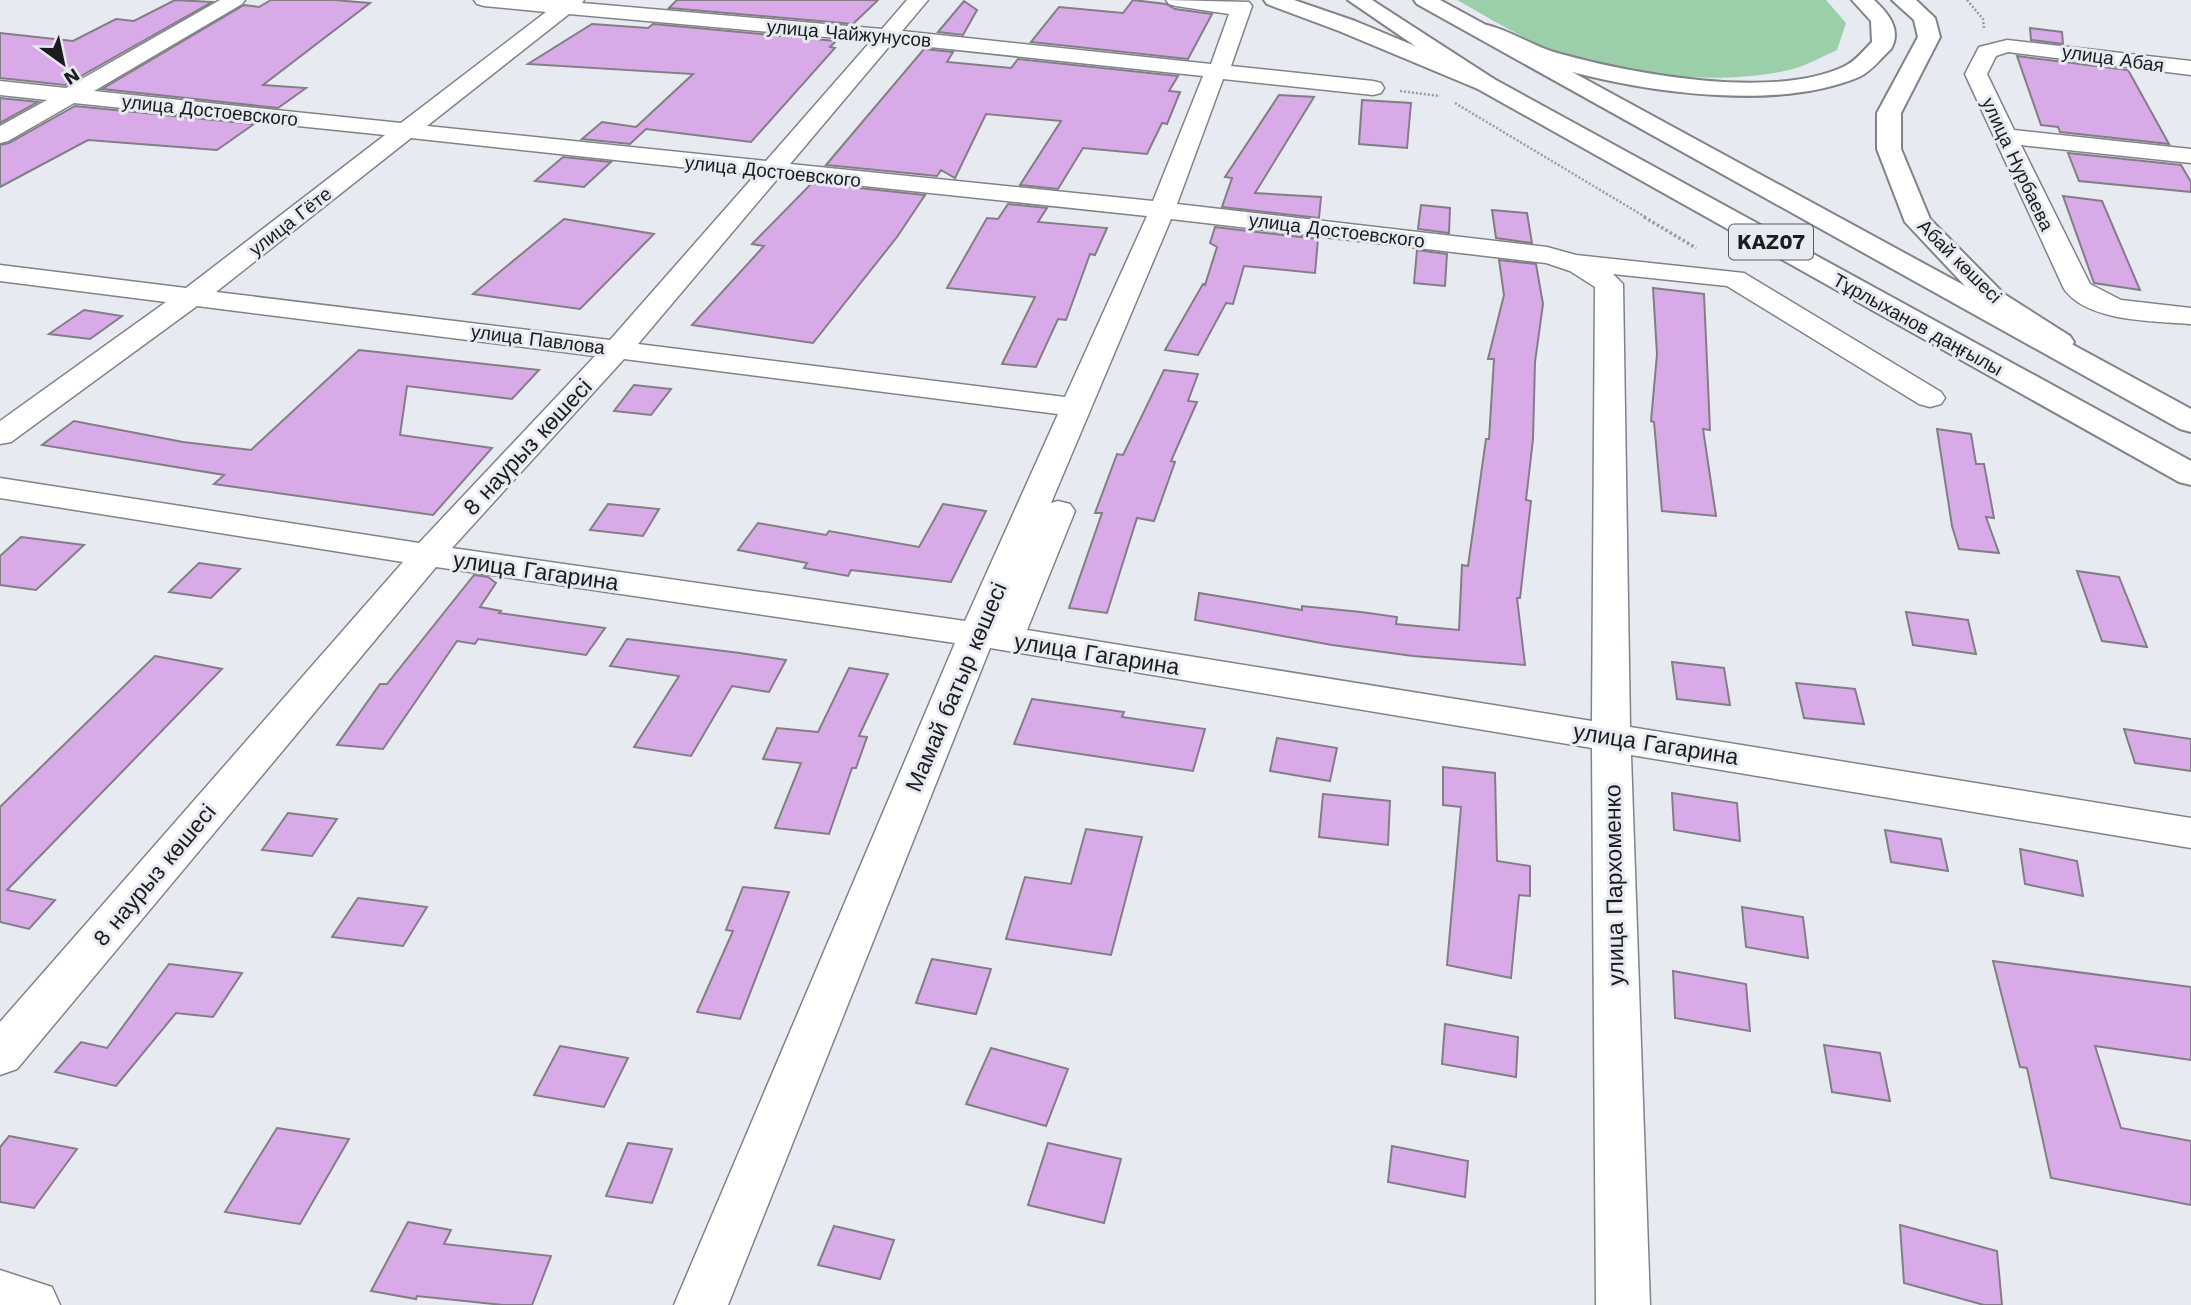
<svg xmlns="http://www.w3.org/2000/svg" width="2191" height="1305" font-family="'Work Sans',sans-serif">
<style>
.green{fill:#9bcfaa}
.building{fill:#d9aae8;stroke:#827e84;stroke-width:2}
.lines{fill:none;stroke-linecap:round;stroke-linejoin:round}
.minor-casing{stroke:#808388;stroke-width:3}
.secondary-casing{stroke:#808388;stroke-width:4}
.trunk-casing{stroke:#808388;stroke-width:4}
.path-far1{stroke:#999ca0;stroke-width:2.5;stroke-dasharray:2 2;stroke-linecap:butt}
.path{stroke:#999ca0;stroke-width:3.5;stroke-dasharray:2.5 2.5;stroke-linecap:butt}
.minor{fill:#fff;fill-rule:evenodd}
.secondary{fill:#fff;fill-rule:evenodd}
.trunk{fill:#fff;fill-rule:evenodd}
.labels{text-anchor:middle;stroke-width:6;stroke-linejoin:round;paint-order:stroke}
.far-street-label{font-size:19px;fill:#1b1c1e;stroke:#e7ebf1}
.shield{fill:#e7ebf1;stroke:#585a5d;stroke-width:2}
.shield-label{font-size:21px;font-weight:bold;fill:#1b1c1e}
.street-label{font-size:23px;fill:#1b1c1e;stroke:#e7ebf1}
</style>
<rect width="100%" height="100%" fill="#e7ebf1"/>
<path class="green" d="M1457,0H1826L1846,23L1837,50C1823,56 1808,65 1793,69C1723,87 1601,76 1537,44C1510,31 1484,15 1457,0Z"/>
<path class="building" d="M175,0L212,2L65,85L0,78V33L73,41L116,19L134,21Z
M271,0H334L370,3L263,85L306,88L278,108L102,89L244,5L259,7Z
M677,0H878L853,24L669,8Z
M1133,0L1166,4L1175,9L1212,14L1188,59L1031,42L1059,7L1123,13Z
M964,1L977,10L963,35L938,32Z
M592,24L648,28L653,24L836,41L830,47L835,48L751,142L646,129L630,144L582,139L602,122L636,127L693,74L528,64Z
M2030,28L2062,32L2063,44L2031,40Z
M924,49L953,52L947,62L1011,68L1018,59L1178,76L1169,91L1180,92L1167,124L1162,123L1147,154L1083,148L1058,189L1020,185L1061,121L986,114L955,178L941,170L937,176L826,165Z
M2017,56L2128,70L2169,144L2060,132L2058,127L2041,125Z
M1279,95L1314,97L1255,193L1321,197L1319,218L1222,207L1232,178L1225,177Z
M0,98L38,102L0,123Z
M1362,100L1411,103L1407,148L1359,144Z
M75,106L254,124L217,150L88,140L0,187V145L9,143Z
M2068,153L2181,165L2191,182V192L2079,181Z
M563,157L611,162L584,187L535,181Z
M812,183L925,195L897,237L813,343L692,325L764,246L752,244Z
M2063,196L2102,201L2140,290L2094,283Z
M1008,204L1047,208L1038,222L1107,228L1095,255L1090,254L1066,320L1058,319L1036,367L1002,364L1035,297L947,288L987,218L998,219Z
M1421,205L1450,208L1449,233L1418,229Z
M1492,210L1527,213L1532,243L1496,238Z
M564,219L654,234L580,309L473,294Z
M1215,227L1318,239L1315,273L1244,266L1233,304L1226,303L1198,355L1165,350L1203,284L1205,285L1217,247L1210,243Z
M1417,250L1447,254L1445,286L1414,283Z
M1499,260L1536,264L1543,304L1535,362L1533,439L1526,500L1531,501L1520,598H1517L1525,665L1413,656L1332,645L1195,620L1199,593L1302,610V606L1361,612L1397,617L1396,624L1459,630L1462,565L1468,566L1486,439H1489L1494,359H1488L1504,295Z
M1653,288L1704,294L1710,430L1703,429L1716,516L1662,511L1654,422L1651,421L1657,354Z
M84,310L122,316L90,339L49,334Z
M359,350L539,370L512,399L407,386L400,435L492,448L433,515L214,484L224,475L42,445L74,421L183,442L251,450Z
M1164,370L1198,374L1188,401L1197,402L1171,461L1175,462L1154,521L1137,518L1107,613L1069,608L1102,513H1095L1117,454L1123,455Z
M634,385L671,389L651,415L614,411Z
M1937,429L1971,434L1976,464H1984L1994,518L1986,517L1999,553L1959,549L1952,526Z
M608,504L659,509L643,536L590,530Z
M943,504L986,511L951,582L851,570L848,576L804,568L807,563L738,550L758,523L826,535L829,531L919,547Z
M21,537L84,545L36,590L0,585V556Z
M199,563L240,569L211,598L169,592Z
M2077,571L2119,577L2147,647L2102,641Z
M474,575L488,577L496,583L480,607L501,611L499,613L605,628L586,655L478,639L475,644L457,641L383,749L337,745L380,684H387Z
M1906,612L1968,620L1976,654L1913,645Z
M627,639L740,653L786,660L769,692L732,686L691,756L634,747L679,676L610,666Z
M155,656L222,669L7,890L55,900L29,929L0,922V807Z
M1672,662L1724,668L1730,705L1677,699Z
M849,668L888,674L859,736L867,737L856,768H852L829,834L775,828L801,763L763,759L777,728L818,732Z
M1796,683L1855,689L1864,724L1804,718Z
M1032,699L1124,712L1122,717L1205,729L1193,771L1014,744Z
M2124,729L2191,739V771L2135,763Z
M1277,738L1337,748L1330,781L1270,771Z
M1443,767L1495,773L1497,861L1530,866V896L1519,895L1511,978L1447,965L1461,807L1443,805Z
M1672,793L1737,803L1740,841L1674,830Z
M1323,794L1390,801L1388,845L1319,837Z
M288,813L337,819L312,856L262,850Z
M1086,829L1142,837L1111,955L1006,939L1025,877L1071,884Z
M1885,830L1941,839L1948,871L1891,862Z
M2020,849L2077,861L2083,896L2025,884Z
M743,887L789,892L740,1019L697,1012L733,931L726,930Z
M358,898L427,907L403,946L332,937Z
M1742,907L1803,917L1808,958L1746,947Z
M932,959L991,969L976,1014L916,1003Z
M1993,961L2191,987V1060L2095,1046L2121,1128L2191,1141V1205L2051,1178L2027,1068L2020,1067Z
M169,964L242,973L213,1017L176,1013L116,1086L55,1072L81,1042L107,1048Z
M1673,971L1746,984L1750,1031L1675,1018Z
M1445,1024L1518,1037L1516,1077L1442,1064Z
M1824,1045L1880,1053L1890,1101L1832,1092Z
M560,1046L628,1058L604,1107L534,1095Z
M991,1048L1068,1069L1046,1126L966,1104Z
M277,1128L349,1139L300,1224L225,1212Z
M9,1136L77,1149L34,1208L0,1202V1147Z
M628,1143L672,1149L652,1203L606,1196Z
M1048,1143L1121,1159L1104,1223L1028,1205Z
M1392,1146L1468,1161L1465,1197L1388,1182Z
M408,1222L451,1230L444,1244L551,1256L532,1305H503L417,1296L416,1299L371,1291Z
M1900,1225L1997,1251L2002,1305H1984L1904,1283Z
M834,1226L894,1240L880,1279L818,1265Z"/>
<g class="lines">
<g class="minor-casing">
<path id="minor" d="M220,0H245L242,4L94,91L401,123L546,12L484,6L477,4L474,0H584L582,3L882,29L907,0H928L902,31L1211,64L1229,14L1176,6L1169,4L1166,0L1249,2L1252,6L1231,66L1373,81L1381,83L1384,88L1381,93L1373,95L1223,79L1177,204L1547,247L1576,255L1744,273L1941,392L1945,398L1941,404L1930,407L1919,404L1727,286L1613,274L1623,284L1630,727L2191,818V848L1631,755L1650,1305H1596L1592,748L990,648L728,1305H674L955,643L436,567L17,1069L0,1075V1022L403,562L0,498V478L419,543L595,356L197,306L11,442L0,444V421L166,302L0,281V265L186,288L385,135L74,103L8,141L0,143V126L47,100L0,95V81L66,88ZM569,14L871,41L766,161L427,126ZM892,43L1203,76L1153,201L790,164ZM411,138L755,175L610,340L216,292ZM779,177L1147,216L1065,397L638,344ZM1171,219L1546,263L1570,271L1595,287L1592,721L1027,630L1075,511L1070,504L1058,501L1051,503ZM624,359L1058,414L965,621L452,548Z
M2007,40L2191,61V75L2008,52L1996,56L1987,74L2014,130L2191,149V163L2021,145L2090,284L2121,300L2191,308V324C2154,321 2087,322 2064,289L1965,74L1979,47Z
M0,1270L52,1287L60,1305H0Z"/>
</g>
<g class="secondary-casing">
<path id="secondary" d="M1264,0H1294L1355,21L1494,79L1498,84L1494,89H1478L1339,31L1267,4Z
M1852,0H1874C1888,13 1902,29 1891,49C1881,58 1872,71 1859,77C1772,114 1620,90 1533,60C1515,53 1497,44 1479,37L1476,32L1479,27L1487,25C1511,31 1533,46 1557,53C1632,74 1771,100 1843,67C1855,62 1863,51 1872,42L1871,21Z
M1892,0H1916L1935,18L1940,37L1901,113V149L1930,219L2004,294L2070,336L2074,342L2070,348L2059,351L2048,348L1984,306L1905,222L1877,149V113L1918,37L1914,20Z"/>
</g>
<g class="trunk-casing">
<path id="trunk" d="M1348,0H1372L1494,79L2191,461V485L2179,482L1478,89Z
M1414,0H1440L2191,409V432L2180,429L1417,4Z"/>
</g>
<path class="path-far1" d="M1967,0L1983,19L1984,28
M1400,91L1440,96
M1455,103L1647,218"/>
<path class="path" d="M1644,217L1696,248"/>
<use href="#minor" class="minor"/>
<use href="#secondary" class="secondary"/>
<use href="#trunk" class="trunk"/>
</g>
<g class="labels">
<g class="far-street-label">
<text transform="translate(849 33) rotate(5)" y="7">улица Чайжунусов</text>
<text transform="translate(2113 58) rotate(8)" y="7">улица Абая</text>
<text transform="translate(210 110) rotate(6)" y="7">улица Достоевского</text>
<text transform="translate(2018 164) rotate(65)" y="7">улица Нурбаева</text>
<text transform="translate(773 171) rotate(6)" y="7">улица Достоевского</text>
<text transform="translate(290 221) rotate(-38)" y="7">улица Гёте</text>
<text transform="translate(1337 230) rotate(7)" y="7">улица Достоевского</text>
<text transform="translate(1960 261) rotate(45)" y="7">Абай көшесі</text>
<text transform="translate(1918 324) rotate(29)" y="7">Тұрлыханов даңғылы</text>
<text transform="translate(538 339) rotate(7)" y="7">улица Павлова</text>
</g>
<rect class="shield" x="1729" y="224.5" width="84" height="35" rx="5"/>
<g class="shield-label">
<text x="1771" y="249">KAZ07</text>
</g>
<g class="street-label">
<text transform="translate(527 447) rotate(-47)" y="8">8 наурыз көшесі</text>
<text transform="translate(536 571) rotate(8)" y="8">улица Гагарина</text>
<text transform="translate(1097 654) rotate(9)" y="8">улица Гагарина</text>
<text transform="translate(956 687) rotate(-67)" y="8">Мамай батыр көшесі</text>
<text transform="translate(1656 744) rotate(9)" y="8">улица Гагарина</text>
<text transform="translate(154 875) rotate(-50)" y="8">8 наурыз көшесі</text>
<text transform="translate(1614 885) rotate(-91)" y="8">улица Пархоменко</text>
</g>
</g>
<g transform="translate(63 63) rotate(147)" stroke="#e7ebf1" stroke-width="5" paint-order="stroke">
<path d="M0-5L12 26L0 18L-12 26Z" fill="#1b1c1e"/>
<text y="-10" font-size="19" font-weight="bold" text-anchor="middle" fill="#1b1c1e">N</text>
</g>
</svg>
